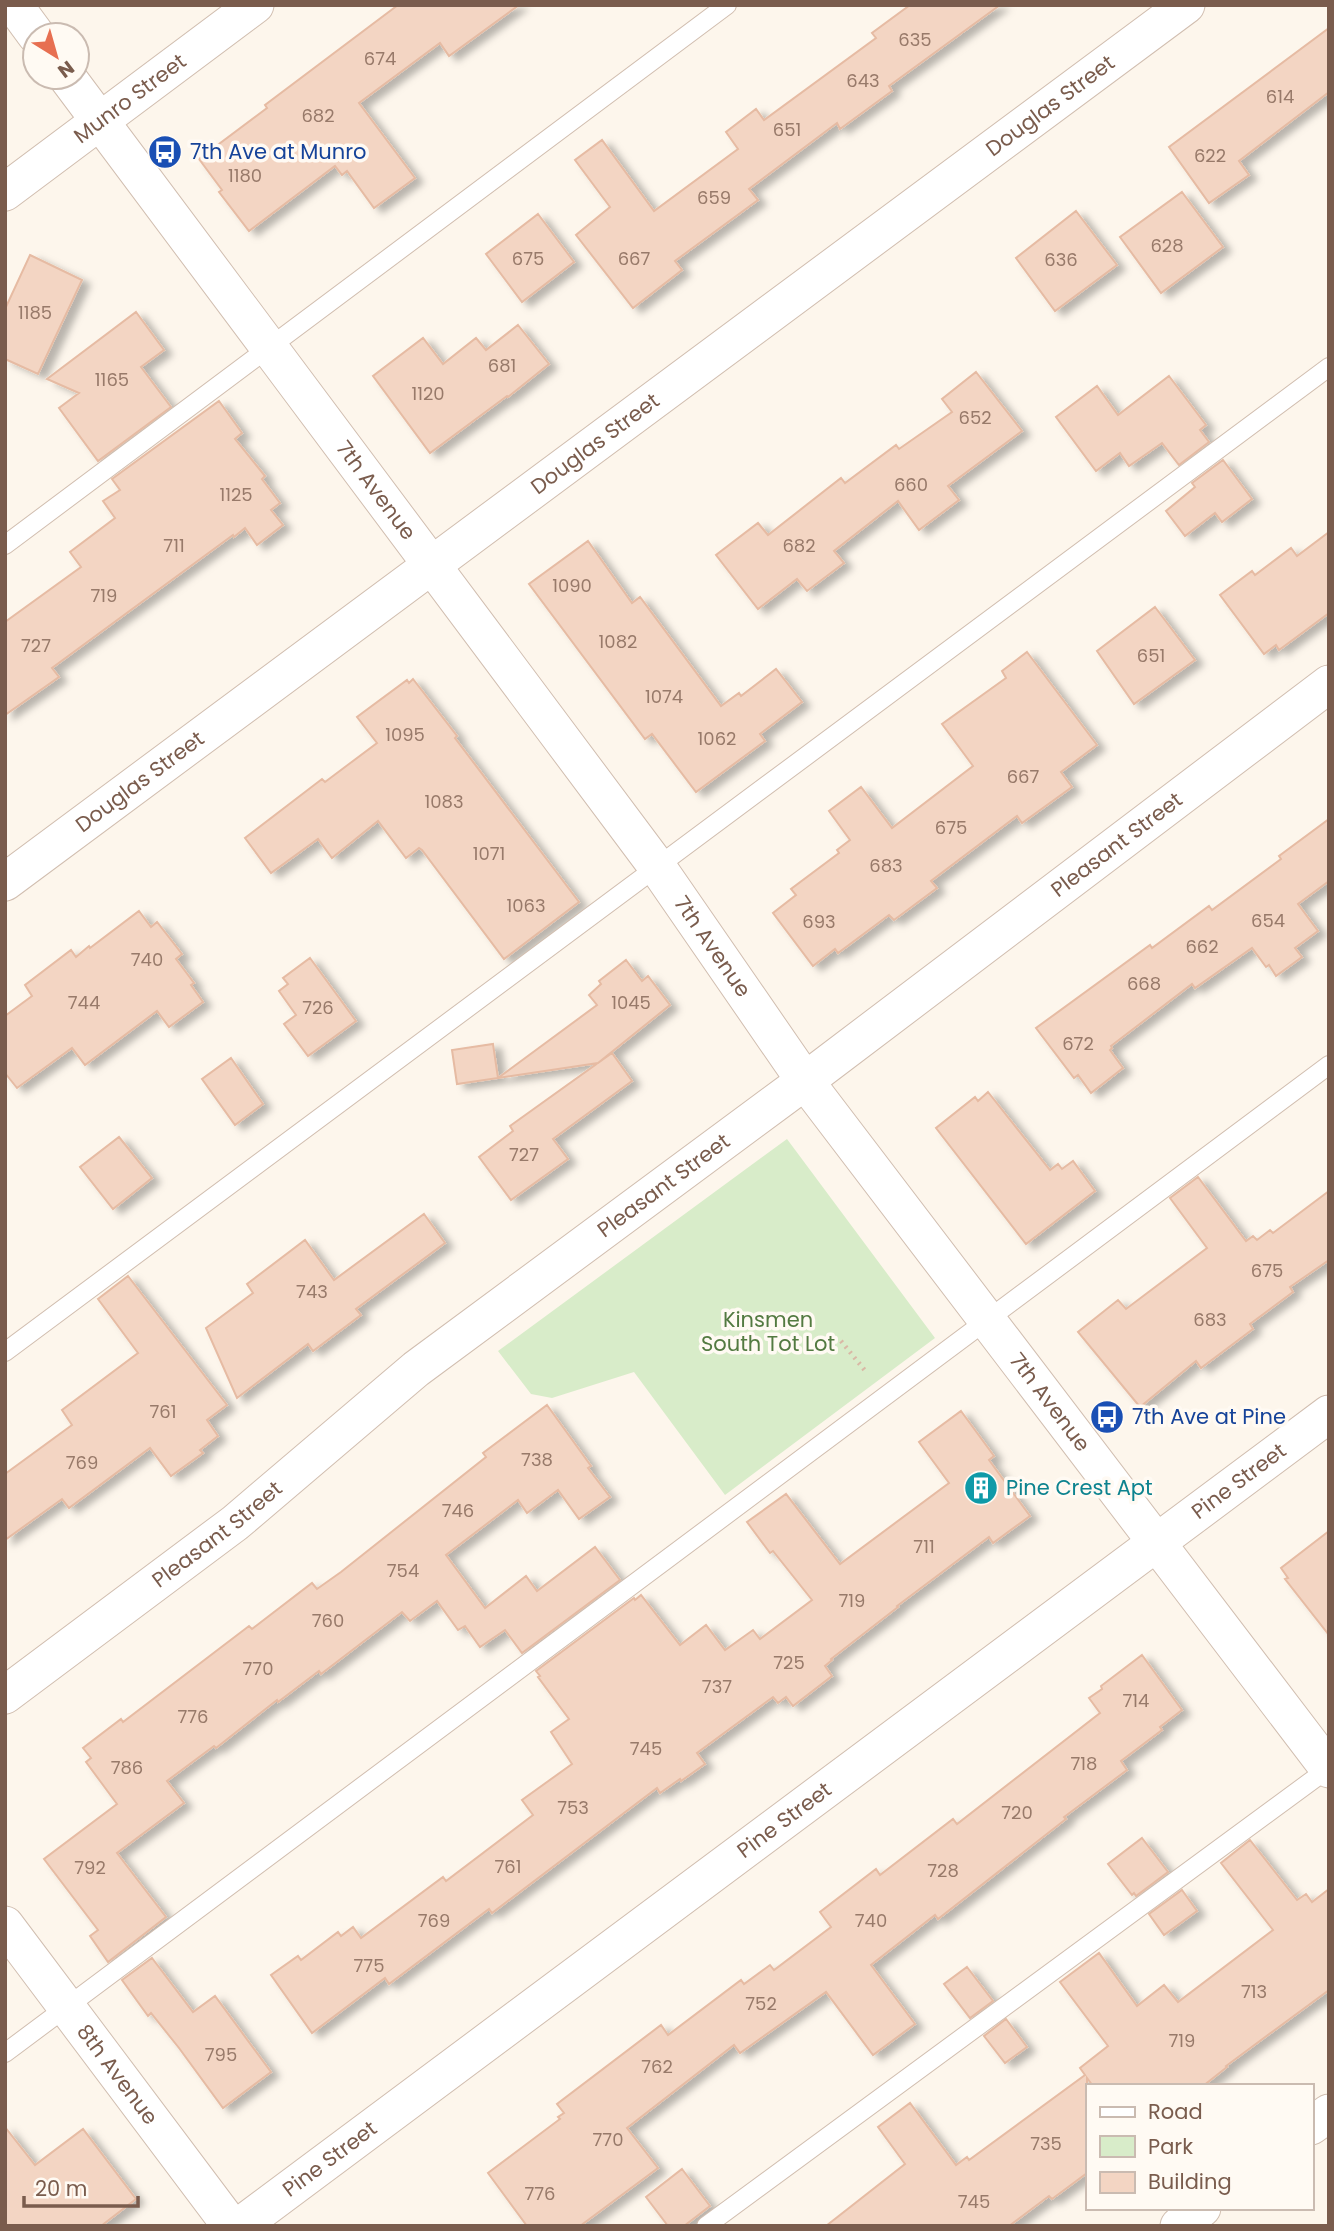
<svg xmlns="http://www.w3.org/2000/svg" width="1334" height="2231" font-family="Poppins,sans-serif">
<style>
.green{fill:#d8ecc9}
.building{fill:#f3d5c3;stroke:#e6bba3;stroke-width:2;filter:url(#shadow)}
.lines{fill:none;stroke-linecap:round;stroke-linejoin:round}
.lane-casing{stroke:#d1beb0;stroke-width:20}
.street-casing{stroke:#d1beb0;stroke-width:39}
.path{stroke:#d9b8a5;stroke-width:4.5;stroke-dasharray:2 5;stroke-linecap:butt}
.lane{stroke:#fff;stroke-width:18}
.street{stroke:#fff;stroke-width:37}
.labels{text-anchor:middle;stroke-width:7;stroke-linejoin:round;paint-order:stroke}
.number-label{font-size:18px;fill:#987a6a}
.street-label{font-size:21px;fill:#7a5c4d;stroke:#fffaf3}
.transit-label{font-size:21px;fill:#164399;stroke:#fffaf3;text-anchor:start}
.park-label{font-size:21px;fill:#537a41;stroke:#fffaf3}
.culture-label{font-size:21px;fill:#0d838f;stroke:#fffaf3;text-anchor:start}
</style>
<defs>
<filter id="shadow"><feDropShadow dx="8" dy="4.5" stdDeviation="3.5" flood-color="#0004"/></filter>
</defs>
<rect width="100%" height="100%" fill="#fdf6ec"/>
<path class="green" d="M787,1139L935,1338L725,1495L634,1372L552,1398L531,1394L498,1351Z"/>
<path class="building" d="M398,5H519L449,56L440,43L359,103L415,178L374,208L347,171L342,175L335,166L249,231L219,192L222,190L199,159L267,108L265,105Z
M910,5H1000L889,86L892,91L840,129L837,123L749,189L758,200L675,261L682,270L633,308L576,235L610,207L575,160L602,140L654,211L738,149L726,132L756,109L764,120L876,38L872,33Z
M1329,28V92L1239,161L1249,175L1209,203L1169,147Z
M1182,192L1223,247L1161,293L1120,237Z
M1076,211L1117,265L1055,311L1016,258Z
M538,214L574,262L522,302L486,254Z
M30,255L82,280L38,374L5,359V309Z
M136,312L164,350L141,367L171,407L98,461L59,408L79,393L47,379Z
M518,325L549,364L508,397L507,396L430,453L373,376L423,338L443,364L476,338L486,350Z
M976,372L1022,431L948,486L959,500L919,530L898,501L834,551L844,563L807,591L797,579L758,609L716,555L758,523L768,535L841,478L845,483L896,445L899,449L952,412L942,399Z
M1169,376L1206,425L1200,430L1209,442L1179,465L1162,443L1129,466L1120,453L1096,471L1056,417L1097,386L1118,415Z
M219,401L242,433L235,439L265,476L262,479L280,503L271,510L283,525L257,545L245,528L234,537L233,535L52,668L59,677L5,715V622L81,567L70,552L115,518L103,501L120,490L112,479Z
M1223,460L1252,499L1222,522L1215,513L1185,536L1166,511L1195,487L1192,483Z
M1329,532V613L1279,650L1276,645L1264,654L1220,595L1252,571L1255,575L1291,548L1297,556Z
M588,541L632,603L640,597L721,706L739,693L741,696L776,669L802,702L760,734L765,741L696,792L652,734L645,739L529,584Z
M1155,607L1195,660L1134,704L1097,651Z
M1027,652L1097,745L1061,772L1072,787L1022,823L1017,816L931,881L937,888L894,920L889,915L838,953L835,949L813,966L773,913L796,895L791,889L839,853L837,850L850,840L829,811L861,787L892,828L973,766L942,724L1006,678L1002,671Z
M413,679L457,736L455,738L579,902L504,959L422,850L419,848L406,858L378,821L332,858L318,839L271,873L245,838L322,779L325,782L377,743L357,717L407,680L409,683Z
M1329,819V881L1298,904L1318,931L1295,948L1302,957L1276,976L1269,965L1266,967L1252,948L1195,988L1192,984L1111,1046L1112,1048L1110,1050L1123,1068L1091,1093L1078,1075L1074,1078L1036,1028L1150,945L1152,948L1209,906L1212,910L1281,859L1279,856Z
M139,911L151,927L157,922L182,954L176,959L194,983L191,985L203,1002L169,1027L157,1011L85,1065L72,1048L17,1088L5,1073V1016L32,996L25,985L71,950L76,957L89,946L90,948Z
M310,958L356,1021L308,1056L284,1024L296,1015L279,991L288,984L283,978Z
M626,960L642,981L648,976L670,1005L598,1063L498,1078L597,1005L589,995L601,984L599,981Z
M493,1044L498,1078L457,1084L452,1050Z
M612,1053L632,1081L553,1139L568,1159L511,1200L479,1157L513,1131L510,1126Z
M231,1058L263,1104L235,1125L202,1079Z
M988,1092L1050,1170L1058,1164L1062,1169L1073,1161L1095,1191L1026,1244L936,1128L975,1097L978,1101Z
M119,1137L152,1178L113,1209L80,1167Z
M1198,1177L1246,1241L1253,1236L1257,1240L1270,1230L1273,1233L1329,1191V1260L1290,1287L1293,1292L1250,1324L1253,1329L1201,1368L1196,1361L1140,1407L1078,1332L1118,1300L1126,1309L1207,1248L1170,1198Z
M424,1214L445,1243L356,1309L361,1315L313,1351L308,1344L237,1398L206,1328L253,1293L247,1284L305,1240L334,1280Z
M128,1276L227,1405L207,1420L218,1436L200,1450L203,1453L171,1476L150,1448L69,1508L62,1499L5,1540V1474L72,1425L62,1410L138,1353L98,1299Z
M547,1405L591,1466L588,1468L610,1497L579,1519L558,1490L527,1513L518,1500L446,1555L485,1608L526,1576L537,1591L595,1547L620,1580L522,1653L505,1630L480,1647L465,1626L458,1630L437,1601L410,1621L402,1612L321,1674L319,1671L278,1702L277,1700L216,1748L214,1746L167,1781L184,1803L117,1853L166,1917L108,1962L90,1936L98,1930L44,1859L117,1804L86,1762L91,1758L83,1748L121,1719L123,1722L249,1626L252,1629L312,1583L317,1589L341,1572L486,1457L483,1453Z
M961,1411L994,1456L989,1460L1030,1516L993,1543L989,1537L897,1606L898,1607L831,1659L832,1660L825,1666L832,1676L793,1706L786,1697L778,1703L773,1697L697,1753L705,1764L681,1781L680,1779L660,1793L657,1788L492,1913L489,1909L389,1984L385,1978L312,2033L271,1975L298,1956L301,1960L338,1932L341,1936L353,1927L361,1938L443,1877L446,1881L533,1815L522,1800L572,1764L551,1732L569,1719L538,1677L540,1676L536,1671L634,1598L635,1600L641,1595L680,1645L706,1625L725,1650L753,1630L760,1639L812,1600L773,1551L770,1553L747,1522L786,1494L840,1564L949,1483L919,1442Z
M1329,1531V1635L1285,1579L1288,1578L1281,1568Z
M1142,1655L1182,1710L1160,1727L1162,1730L1121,1761L1127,1770L1064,1817L1066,1819L938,1919L935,1915L871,1965L915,2024L873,2055L826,1992L740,2053L734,2045L627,2128L658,2168L580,2226H527L488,2173L560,2119L558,2117L564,2113L557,2104L661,2025L668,2035L741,1980L744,1984L770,1965L774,1970L831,1927L820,1912L876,1869L880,1875L953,1819L957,1824L1100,1713L1089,1698L1102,1689L1101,1686Z
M1142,1838L1168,1872L1136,1896L1134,1893L1132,1895L1108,1864Z
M1250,1840L1297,1900L1306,1894L1312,1902L1329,1889V1990L1226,2066L1227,2067L1203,2086H1093L1087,2078V2173L1052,2199L1049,2196L1009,2226H826L905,2164L878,2127L910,2103L956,2165L967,2157L969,2160L1085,2075L1080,2068L1108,2046L1060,1982L1099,1953L1137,2006L1164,1985L1178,2002L1273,1930L1221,1863Z
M1182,1890L1197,1911L1164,1935L1149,1914Z
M152,1958L193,2012L215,1996L271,2072L223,2108L179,2048L151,2013L148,2016L122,1980Z
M967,1967L993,2001L970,2018L944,1984Z
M1006,2019L1027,2047L1005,2063L984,2036Z
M5,2127L35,2165L83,2129L136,2199L101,2226H5Z
M682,2169L710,2206L684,2226H668L646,2197Z"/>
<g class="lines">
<g class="lane-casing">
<path id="lane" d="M5,545L727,5
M5,1352L1329,367
M5,2053L1329,1065
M706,2226L1329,1768"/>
</g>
<g class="street-casing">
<g id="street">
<path d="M14,5L36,35"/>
<path id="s1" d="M67,77L658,868L805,1081L1329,1769"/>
<path id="s2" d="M5,192L255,5"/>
<path id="s3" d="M5,882L1186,5"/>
<path id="s4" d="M5,1695L235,1523L416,1369L805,1081L1329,684"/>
<path id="s5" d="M5,1925L231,2226"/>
<path d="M1311,2126L1329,2113"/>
<path id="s6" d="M240,2226L1329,1414"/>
<path d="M1179,2226L1202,2208"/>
</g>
</g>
<path class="path" d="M841,1341L867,1373"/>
<use href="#lane" class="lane"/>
<use href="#street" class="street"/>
</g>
<defs>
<g id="bus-disc" transform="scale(1.75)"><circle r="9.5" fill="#1a4fb4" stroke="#fffaf3"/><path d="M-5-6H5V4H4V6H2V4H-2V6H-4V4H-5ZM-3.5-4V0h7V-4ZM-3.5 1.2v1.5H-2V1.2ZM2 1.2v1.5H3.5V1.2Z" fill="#fff"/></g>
<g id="building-disc" transform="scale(1.75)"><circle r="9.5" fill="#0f9aa8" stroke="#fffaf3"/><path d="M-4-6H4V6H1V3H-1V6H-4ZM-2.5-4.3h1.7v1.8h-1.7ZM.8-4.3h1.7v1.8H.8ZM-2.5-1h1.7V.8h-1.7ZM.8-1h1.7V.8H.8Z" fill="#fff"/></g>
</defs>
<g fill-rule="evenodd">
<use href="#bus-disc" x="165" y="152"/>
<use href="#bus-disc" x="1107" y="1417"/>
<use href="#building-disc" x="981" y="1488"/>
</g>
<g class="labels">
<g class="number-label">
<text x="915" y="46">635</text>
<text x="380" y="65">674</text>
<text x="863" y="87">643</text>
<text x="1280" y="103">614</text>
<text x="318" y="122">682</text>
<text x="787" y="136">651</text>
<text x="1210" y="162">622</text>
<text x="245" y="182">1180</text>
<text x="714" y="204">659</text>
<text x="1167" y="252">628</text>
<text x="528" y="265">675</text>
<text x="634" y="265">667</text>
<text x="1061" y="266">636</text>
<text x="35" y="319">1185</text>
<text x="502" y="372">681</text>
<text x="112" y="386">1165</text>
<text x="428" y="400">1120</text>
<text x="975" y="424">652</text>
<text x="911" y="491">660</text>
<text x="236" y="501">1125</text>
<text x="174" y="552">711</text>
<text x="799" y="552">682</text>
<text x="572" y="592">1090</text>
<text x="104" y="602">719</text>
<text x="618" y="648">1082</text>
<text x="36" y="652">727</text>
<text x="1151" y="662">651</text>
<text x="664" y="703">1074</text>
<text x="405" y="741">1095</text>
<text x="717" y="745">1062</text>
<text x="1023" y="783">667</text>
<text x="444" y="808">1083</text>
<text x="951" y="834">675</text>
<text x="489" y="860">1071</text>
<text x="886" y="872">683</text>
<text x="526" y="912">1063</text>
<text x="1268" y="927">654</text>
<text x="819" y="928">693</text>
<text x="1202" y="953">662</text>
<text x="147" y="966">740</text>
<text x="1144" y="990">668</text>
<text x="84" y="1009">744</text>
<text x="631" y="1009">1045</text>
<text x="318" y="1014">726</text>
<text x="1078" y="1050">672</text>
<text x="524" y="1161">727</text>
<text x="1267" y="1277">675</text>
<text x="312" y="1298">743</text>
<text x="1210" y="1326">683</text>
<text x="163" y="1418">761</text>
<text x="537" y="1466">738</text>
<text x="82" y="1469">769</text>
<text x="458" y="1517">746</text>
<text x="924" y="1553">711</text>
<text x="403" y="1577">754</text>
<text x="852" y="1607">719</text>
<text x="328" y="1627">760</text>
<text x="789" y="1669">725</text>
<text x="258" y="1675">770</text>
<text x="717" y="1693">737</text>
<text x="1136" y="1707">714</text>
<text x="193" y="1723">776</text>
<text x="646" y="1755">745</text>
<text x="1084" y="1770">718</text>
<text x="127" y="1774">786</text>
<text x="573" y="1814">753</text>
<text x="1017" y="1819">720</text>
<text x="508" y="1873">761</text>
<text x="90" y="1874">792</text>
<text x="943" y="1877">728</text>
<text x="434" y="1927">769</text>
<text x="871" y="1927">740</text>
<text x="369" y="1972">775</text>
<text x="1254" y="1998">713</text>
<text x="761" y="2010">752</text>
<text x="1182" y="2047">719</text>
<text x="221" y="2061">795</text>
<text x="657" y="2073">762</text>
<text x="608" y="2146">770</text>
<text x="1046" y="2150">735</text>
<text x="540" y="2200">776</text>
<text x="974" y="2208">745</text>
</g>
<g class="street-label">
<text dy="7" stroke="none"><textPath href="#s2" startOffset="156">Munro Street</textPath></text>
<text dy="7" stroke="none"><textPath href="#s3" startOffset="1302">Douglas Street</textPath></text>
<text dy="7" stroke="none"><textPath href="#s3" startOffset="735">Douglas Street</textPath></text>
<text dy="7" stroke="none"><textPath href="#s1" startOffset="516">7th Avenue</textPath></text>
<text dy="7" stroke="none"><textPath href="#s3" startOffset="168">Douglas Street</textPath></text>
<text dy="7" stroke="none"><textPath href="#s4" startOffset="1400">Pleasant Street</textPath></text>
<text dy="7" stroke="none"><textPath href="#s1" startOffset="1083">7th Avenue</textPath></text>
<text dy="7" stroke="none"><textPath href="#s4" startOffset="833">Pleasant Street</textPath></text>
<text dy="7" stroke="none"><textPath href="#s1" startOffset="1650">7th Avenue</textPath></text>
<text dy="7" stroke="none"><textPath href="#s6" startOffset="1246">Pine Street</textPath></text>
<text dy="7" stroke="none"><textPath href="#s4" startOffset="266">Pleasant Street</textPath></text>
<text dy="7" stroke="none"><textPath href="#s6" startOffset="679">Pine Street</textPath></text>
<text dy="7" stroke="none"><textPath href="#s5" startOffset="187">8th Avenue</textPath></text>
<text dy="7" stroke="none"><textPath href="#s6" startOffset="112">Pine Street</textPath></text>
</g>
<g class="transit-label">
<text x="190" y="159">7th Ave at Munro</text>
<text x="1132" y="1424">7th Ave at Pine</text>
</g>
<g class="park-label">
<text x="768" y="1327">Kinsmen<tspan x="768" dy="24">South Tot Lot</tspan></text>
</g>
<g class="culture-label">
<text x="1006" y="1495">Pine Crest Apt</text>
</g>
</g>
<rect width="1334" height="2231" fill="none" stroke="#7a5c4d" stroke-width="14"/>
<rect x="1086" y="2084" width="228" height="126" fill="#fffaf3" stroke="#cabbb1" stroke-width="2"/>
<rect x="1100" y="2107" width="35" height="10" fill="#ffffff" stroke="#cabbb1" stroke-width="2"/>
<text x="1148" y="2119" font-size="21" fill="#7a5c4d">Road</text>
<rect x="1100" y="2136" width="35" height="21" fill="#d8ecc9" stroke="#cabbb1" stroke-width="2"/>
<text x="1148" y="2154" font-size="21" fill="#7a5c4d">Park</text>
<rect x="1100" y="2172" width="35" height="21" fill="#f3d5c3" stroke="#cabbb1" stroke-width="2"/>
<text x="1148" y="2189" font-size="21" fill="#7a5c4d">Building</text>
<g transform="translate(56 56) rotate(143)"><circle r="33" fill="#fffaf3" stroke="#cabbb1" stroke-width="2"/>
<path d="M0-5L12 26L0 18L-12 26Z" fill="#e76f51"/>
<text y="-10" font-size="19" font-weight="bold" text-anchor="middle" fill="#7a5c4d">N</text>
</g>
<path d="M24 2196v10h114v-10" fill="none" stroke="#7a5c4d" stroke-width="3.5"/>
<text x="35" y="2196" font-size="21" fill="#7a5c4d" stroke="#fffaf3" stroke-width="5" paint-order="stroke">20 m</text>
</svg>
